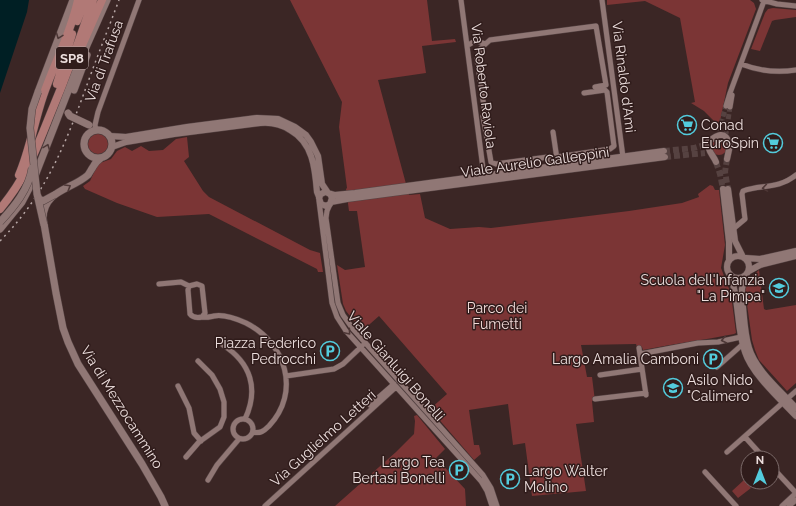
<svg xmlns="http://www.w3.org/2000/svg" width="796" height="506" font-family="Raleway,sans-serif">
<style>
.green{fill:#7b3535}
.water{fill:#001f24}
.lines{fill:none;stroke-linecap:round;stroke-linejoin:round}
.minor-tunnel{stroke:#564241;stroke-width:5;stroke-dasharray:5 2.5;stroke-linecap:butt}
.tertiary-tunnel{stroke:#564241;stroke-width:6;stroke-dasharray:6 3;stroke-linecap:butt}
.minor-casing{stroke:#564444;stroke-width:6}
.tertiary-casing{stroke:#564444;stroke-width:7}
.secondary-casing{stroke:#564444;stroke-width:8}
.primary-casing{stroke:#564444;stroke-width:9}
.minor{stroke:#907775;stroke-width:5}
.tertiary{stroke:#907775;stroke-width:6}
.secondary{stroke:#907775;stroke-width:7}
.primary{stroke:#b17976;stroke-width:8}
.rail{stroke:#b7a7a6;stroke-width:1.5;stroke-dasharray:2 4;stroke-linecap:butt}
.secondary-bridge-casing{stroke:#564444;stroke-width:8;stroke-linecap:butt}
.secondary-bridge{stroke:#907775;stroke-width:7}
.oneway{stroke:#4d3736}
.labels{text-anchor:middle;stroke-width:3;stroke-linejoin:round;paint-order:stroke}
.shield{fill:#301c1b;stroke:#b4a4a3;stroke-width:1}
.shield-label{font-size:13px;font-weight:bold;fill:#ecdedd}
.street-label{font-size:14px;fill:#ecdedd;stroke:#301c1b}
.poi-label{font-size:14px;fill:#ecdedd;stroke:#301c1b;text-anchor:end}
.park-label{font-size:14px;fill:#f2dad8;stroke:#301c1b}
</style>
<rect width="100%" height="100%" fill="#3b2625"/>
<path class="green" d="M290,0H427L432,41L455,39L456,42L422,46L426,73L378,80L409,195L420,194L425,218L450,229L479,227L491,228L629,211L682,203L699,197L698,194L710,185L713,186L715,190H719L725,245L721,268L731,294L736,333L734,334C704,340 673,344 643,350L642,347H637L636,344L581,345L587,377H592L595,401H592L594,422L576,424L586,491L532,496L525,443L513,445L508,404L469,410L474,445H479L481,454L474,460L430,409L447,394L379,316L362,331L346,311L343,304L337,265L345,270L365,267L357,211H349L346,189L347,188L339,127L342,102Z
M607,0H750L754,3L756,9L728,83L719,126L704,111L691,103L695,102L680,18L645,1L607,5Z
M773,8L796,10V17L775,20L772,21L760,51L751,49L765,13L768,9Z
M88 144a10 10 0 1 1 20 0a10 10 0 1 1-20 0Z
M187,137L189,157L184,161L203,191L209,197L310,250L320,253L323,272H318L317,269L209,214L157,217L117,203L85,189L83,186L90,181L96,168L100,163L111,159L117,151L125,147L132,151L141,146L149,151L163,150L176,139Z
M711 147a8 8 0 1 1 16 0a8 8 0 1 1-16 0Z
M759,270L764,309L766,310L796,305V383L787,391L759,360L755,350L752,340L745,290L750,278Z
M417,415L445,449L436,458L465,489L466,506H335L396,452L414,434L415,421L414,416Z
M744,480L751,488L738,498L732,491Z"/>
<path class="water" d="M0,0H29L27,12L0,93Z"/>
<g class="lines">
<path class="minor-tunnel" d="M719,131L726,106
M726,134L730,107"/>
<path class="tertiary-tunnel" d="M664,151L694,148L704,145
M665,157L705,153
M727,159L725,172L728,189
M716,162L720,174L723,189"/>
<g class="minor-casing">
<path id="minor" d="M461,0L484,176
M602,0L623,157
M762,0L777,4L796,6
M470,44C475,40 479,41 485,44
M741,64C759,71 777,73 796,70
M726,106L730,93L764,1
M730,107L732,95
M96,130L95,125L98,112L139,0
M553,132L558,166
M557,157L610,149L614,146L607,92L605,90L584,93
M551,166L548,157L496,164L491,162L483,116L485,114L477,58L481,48L490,40L596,26L606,85L595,87
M319,201L332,303L337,317L346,331L481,481L487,491L492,506
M331,202L327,211L326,218L338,303L343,315L353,329L483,475L491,488L497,506
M733,229L745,219L742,194L743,191C762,184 777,190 796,175
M159,284L181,282L189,286
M197,284L202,286L205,313L202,317C197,318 193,318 190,314L188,290L189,286Z
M202,317C206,318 209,317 214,316C224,314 237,319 246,323C286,343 301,392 269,426C264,431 260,434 253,432
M223,345C251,363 259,389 245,419
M639,348L646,395
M640,354L698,343L718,342L741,337
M717,367L743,344
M600,375L642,369
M286,376L334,369L343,364L362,346
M178,386L189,408L194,433L201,441
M595,399L646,393
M370,405L394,384
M233 429a10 10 0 1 1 20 0a10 10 0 1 1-20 0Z
M745,437L764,458
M727,452L796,391
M186,457L199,442L220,427L224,417V402L220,389L212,375L198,361
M772,467L796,493
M705,472L736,506
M208,480L217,465L239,439
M265,506L396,387
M782,506L796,493
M789,506L796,500"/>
</g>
<g class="tertiary-casing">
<path id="tertiary" d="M110,136L126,137L187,127L257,118L278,119L295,127L306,135L311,142L318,156L322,184L328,193
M710,141C706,151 713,154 716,162
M704,145C713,139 724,126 730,145L727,159
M112,147L126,142L174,134L260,123C271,122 281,124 290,130C313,143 315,168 317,192L319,197
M723,189L729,242V260
M728,189L735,241L742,255
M330,194L332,198L330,204L326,206L321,204L319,198L321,194L325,192L335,195L355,193L664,151
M331,202L347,199L665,157
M727 267a11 11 0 1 1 22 0a11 11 0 1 1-22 0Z
M746,258L760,259L796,251
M749,271L760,265L796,256
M730,274C740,301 736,327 745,352C752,374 780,399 796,416
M745,276L742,289V297C744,313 744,332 749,348C756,371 781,391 796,408"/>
</g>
<g class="secondary-casing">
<path id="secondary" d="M74,90L87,55
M38,92L73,0
M84 144a14 14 0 1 1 28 0a14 14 0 1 1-28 0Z
M101,158C98,160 95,163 93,167C91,170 90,172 88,175C71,190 44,190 43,218L56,293L63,328L68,342L78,364L142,464L161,497L165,506
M0,229L22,202L33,181L79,63L107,0"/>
</g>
<g class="primary-casing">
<path id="primary" d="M77,21L85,0
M80,50L102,0
M57,84L72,34
M19,175C30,150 34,122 43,96C54,64 71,33 78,0
M0,209C26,178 35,152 50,115C66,77 80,39 93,0"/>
</g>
<use href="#minor" class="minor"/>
<use href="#tertiary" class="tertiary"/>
<use href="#secondary" class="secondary"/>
<use href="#primary" class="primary"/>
<path class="rail" d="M0,241C50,190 68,137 92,71C101,47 110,24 119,0"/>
<g class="secondary-bridge-casing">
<path id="secondary-bridge" d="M38,92L32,109L30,128L37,194L44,225
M68,113L70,116L89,125
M37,194L39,199L43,201L54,195
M0,222C14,207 29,189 32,168"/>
</g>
<use href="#secondary-bridge" class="secondary-bridge"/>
</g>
<defs><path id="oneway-chevron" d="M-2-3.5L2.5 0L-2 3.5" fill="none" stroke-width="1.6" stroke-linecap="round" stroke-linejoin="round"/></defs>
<g class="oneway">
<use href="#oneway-chevron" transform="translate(59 36) rotate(111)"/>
<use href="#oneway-chevron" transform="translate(47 147) rotate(-69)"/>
<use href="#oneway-chevron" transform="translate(68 187) rotate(-31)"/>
<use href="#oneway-chevron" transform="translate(765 188) rotate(171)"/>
<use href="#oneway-chevron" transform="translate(348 332) rotate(50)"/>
<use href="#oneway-chevron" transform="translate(724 340) rotate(168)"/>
</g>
<defs>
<g id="supermarket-ring" transform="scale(1)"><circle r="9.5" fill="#301c1b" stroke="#53cbdc" stroke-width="1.5"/><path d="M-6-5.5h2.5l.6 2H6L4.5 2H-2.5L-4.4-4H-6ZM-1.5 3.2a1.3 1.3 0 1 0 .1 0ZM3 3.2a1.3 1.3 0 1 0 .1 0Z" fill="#53cbdc"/></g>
<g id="school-ring" transform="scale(1)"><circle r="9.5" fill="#301c1b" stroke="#53cbdc" stroke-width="1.5"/><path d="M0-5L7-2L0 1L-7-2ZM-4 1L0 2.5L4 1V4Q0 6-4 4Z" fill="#53cbdc"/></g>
<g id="parking-ring" transform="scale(1)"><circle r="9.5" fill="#301c1b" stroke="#53cbdc" stroke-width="1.5"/><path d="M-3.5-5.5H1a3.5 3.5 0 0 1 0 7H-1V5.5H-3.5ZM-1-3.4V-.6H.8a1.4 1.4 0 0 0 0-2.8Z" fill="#53cbdc"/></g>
</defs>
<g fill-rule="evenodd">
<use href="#supermarket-ring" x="687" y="125"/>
<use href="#supermarket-ring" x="773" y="143"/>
<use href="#school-ring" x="779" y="288"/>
<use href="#parking-ring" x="330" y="351"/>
<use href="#parking-ring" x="713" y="359"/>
<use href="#school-ring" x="673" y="388"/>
<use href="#parking-ring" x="459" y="470"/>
<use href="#parking-ring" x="510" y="479"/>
</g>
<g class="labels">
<rect class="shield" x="56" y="47" width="32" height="22" rx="3"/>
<g class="shield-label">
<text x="72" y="63">SP8</text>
</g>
<g class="street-label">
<text transform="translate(104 61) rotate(-70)" y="5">Via di Trafusa</text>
<text transform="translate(624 77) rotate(83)" y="5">Via Rinaldo d'Ami</text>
<text transform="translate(484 86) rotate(83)" y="5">Via Roberto Raviola</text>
<text transform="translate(535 162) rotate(-8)" y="5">Viale Aurelio Galleppini</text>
<text transform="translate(396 366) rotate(49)" y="5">Viale Gianluigi Bonelli</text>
<text transform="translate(122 407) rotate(58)" y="5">Via di Mezzocammino</text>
<text transform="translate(323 438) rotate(-42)" y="5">Via Guglielmo Letteri</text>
</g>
<g class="poi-label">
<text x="701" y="130" text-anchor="start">Conad</text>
<text x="759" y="148">EuroSpin</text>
<text x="765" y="285">Scuola dell'Infanzia<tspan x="765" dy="16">"La Pimpa"</tspan></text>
<text x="316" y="348">Piazza Federico<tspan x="316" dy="16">Pedrocchi</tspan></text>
<text x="699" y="364">Largo Amalia Camboni</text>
<text x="687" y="385" text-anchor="start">Asilo Nido<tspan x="687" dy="16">"Calimero"</tspan></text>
<text x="445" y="467">Largo Tea<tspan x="445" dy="16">Bertasi Bonelli</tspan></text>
<text x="524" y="476" text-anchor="start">Largo Walter<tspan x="524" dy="16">Molino</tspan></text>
</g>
<g class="park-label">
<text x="497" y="313">Parco dei<tspan x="497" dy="16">Fumetti</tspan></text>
</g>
</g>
<g transform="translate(760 470)"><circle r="19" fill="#301c1b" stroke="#7b6a69"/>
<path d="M0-3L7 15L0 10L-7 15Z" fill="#53cbdc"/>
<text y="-6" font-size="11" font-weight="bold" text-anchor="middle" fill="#ecdedd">N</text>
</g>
</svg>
